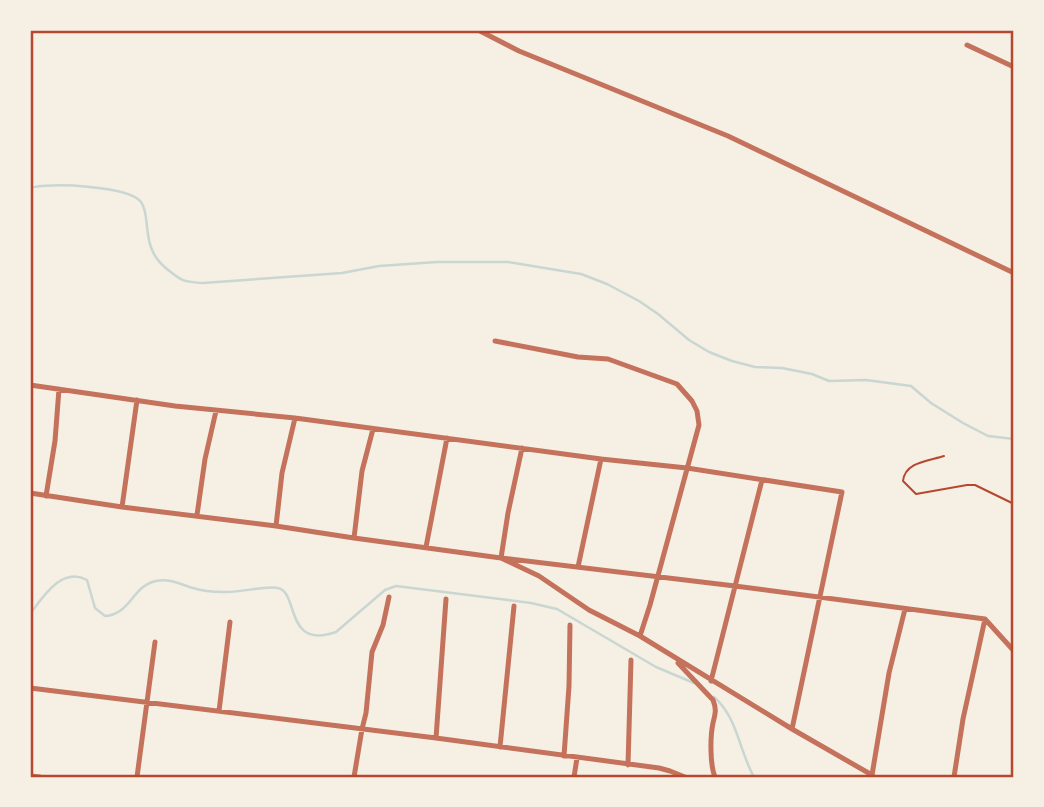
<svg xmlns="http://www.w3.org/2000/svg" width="1044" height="807" font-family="'Noto Sans',sans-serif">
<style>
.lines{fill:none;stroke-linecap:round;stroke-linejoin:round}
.stream{stroke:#c9d6d2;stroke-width:2.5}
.path{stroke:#b5482f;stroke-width:2}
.minor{stroke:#c5725c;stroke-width:5}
.neatline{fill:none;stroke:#b5482f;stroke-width:2.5}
</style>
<rect width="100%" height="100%" fill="#f6efe4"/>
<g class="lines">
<path class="stream" d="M30,188C48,182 129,186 141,202C147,210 146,224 148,234C150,252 158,263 172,273C177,277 181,280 186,281C192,282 197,283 203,283L342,273L379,266L437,262H508L581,274L607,284L639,301L658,314L689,340L709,352L732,361L755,367L782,368L812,374L829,381L866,380L911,386L931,403L963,423L988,436L1014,439
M30,614C43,597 62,566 87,580L95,608L105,616C131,614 132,586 156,581C169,578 180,584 193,588C202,591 214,592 224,592C240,593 266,585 278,588C299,592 284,650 336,632L385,590L396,586L531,603L557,609L656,667L694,683
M714,697C738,718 739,751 754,777"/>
<path class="path" d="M944,456C928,461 905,462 903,481L916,494L967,485H975L1014,504"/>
<path class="minor" d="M478,30L519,51L728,136L1014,273
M967,45L1014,67
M495,341L578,357L608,359L677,384L692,401L697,411L699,425L650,605L640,636
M30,385L175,406L295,418L601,459L687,468L842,492L792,729L872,775
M522,448L508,513L501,558L539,576L589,610L640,636L792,729
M30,493L122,507L276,526L354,538L501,558L735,586L985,619L1014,651
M46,496L55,441L59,389
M122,507L137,400
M197,515L205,459L216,411
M276,526L282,473L295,418
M354,538L362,471L373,429
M426,547L447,438
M578,567L601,459
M678,663L713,700C717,710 715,714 713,723C710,737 710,765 715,777
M711,681L762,480
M30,688L436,738L659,768L670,771L685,777
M219,711L230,622
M436,738L446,599
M500,747L514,606
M564,756L569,686L570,625
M628,765L631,660
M30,776L40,777
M137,777L155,642
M354,777L362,729L366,713L372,652L383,625L389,597
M574,777L577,758
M874,777L872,775L889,673L905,609
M954,777L963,719L985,619"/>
</g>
<rect width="1044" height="807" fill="none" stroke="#f6efe4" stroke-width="63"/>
<rect x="32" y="32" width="980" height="744" class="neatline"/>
</svg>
